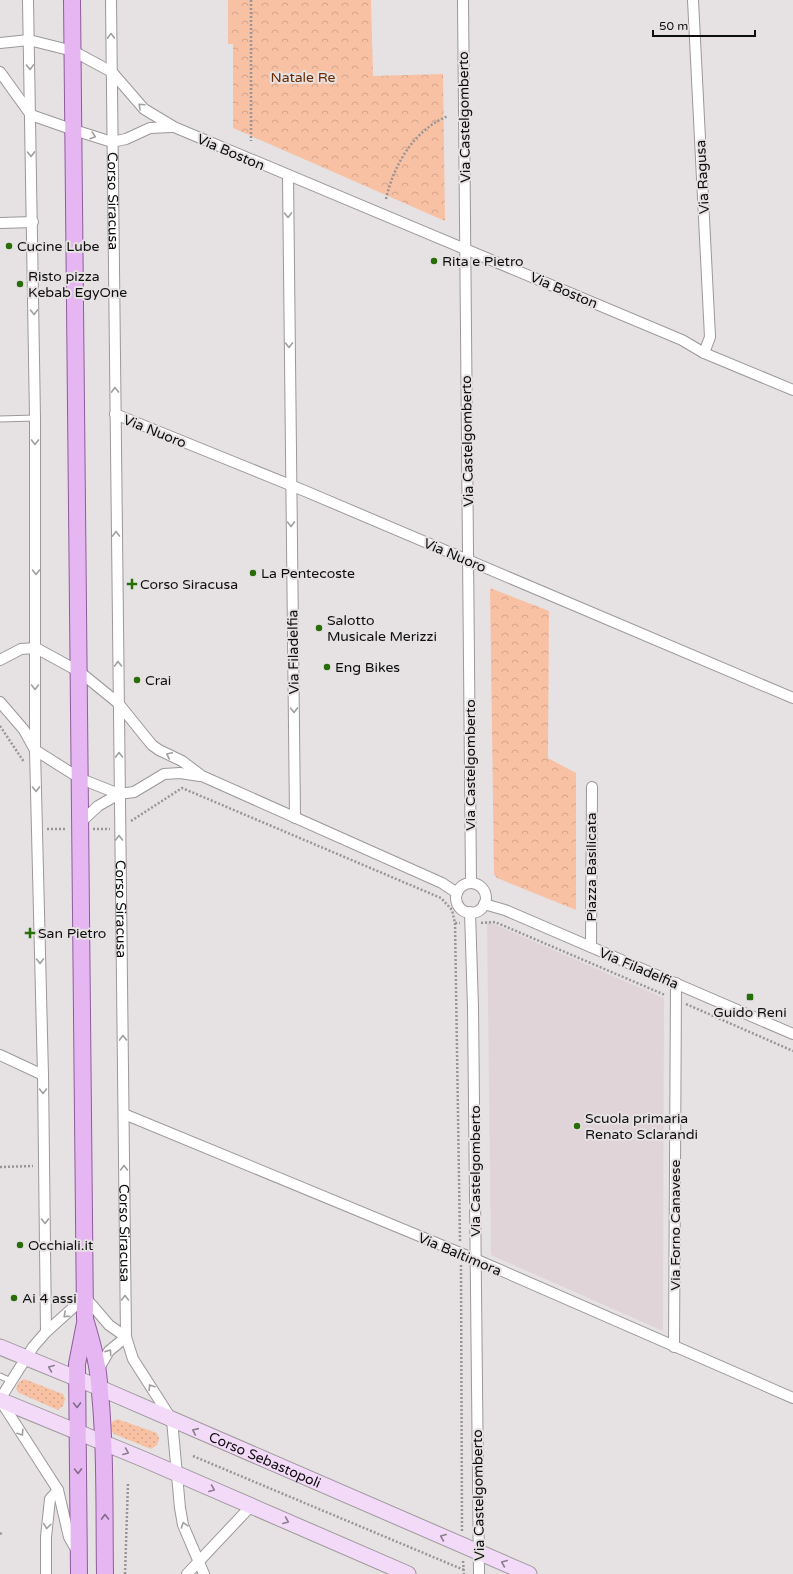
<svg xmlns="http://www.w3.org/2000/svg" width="793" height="1574" font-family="'Varela Round',sans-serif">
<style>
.built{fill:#e0d4d9}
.grass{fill:url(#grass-dots)}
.park{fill:url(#park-crowns)}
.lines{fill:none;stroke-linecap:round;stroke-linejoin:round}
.lane-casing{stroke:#9c989a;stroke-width:7}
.street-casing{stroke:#9c989a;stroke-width:12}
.secondary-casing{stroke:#9c989a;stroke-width:17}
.primary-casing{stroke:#905b9d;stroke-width:18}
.path{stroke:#989597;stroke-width:2.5;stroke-dasharray:2 2;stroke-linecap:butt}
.lane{stroke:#fff;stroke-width:5}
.street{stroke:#fff;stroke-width:10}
.secondary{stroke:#f3daf9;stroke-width:15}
.primary{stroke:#e6b6f2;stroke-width:16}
.oneway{stroke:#9f9f9f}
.oneway2{stroke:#8c7e8f}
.oneway3{stroke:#856a8b}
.poi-dot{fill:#276d08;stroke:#e6e2e4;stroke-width:1.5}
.labels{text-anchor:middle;stroke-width:4;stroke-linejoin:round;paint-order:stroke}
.park-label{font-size:14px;fill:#6a2c00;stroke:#e6e2e4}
.street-label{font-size:14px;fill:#0f0e0e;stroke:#e6e2e4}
.poi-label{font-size:14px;fill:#0f0e0e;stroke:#e6e2e4;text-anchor:start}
</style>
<defs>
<pattern id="grass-dots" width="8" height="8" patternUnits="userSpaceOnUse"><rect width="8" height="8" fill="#f8c1a4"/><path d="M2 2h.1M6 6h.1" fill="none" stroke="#d3a58c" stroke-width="1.8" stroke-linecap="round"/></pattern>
<pattern id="park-crowns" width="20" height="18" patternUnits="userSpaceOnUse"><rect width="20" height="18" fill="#f8c1a4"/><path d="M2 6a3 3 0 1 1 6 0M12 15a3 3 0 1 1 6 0" fill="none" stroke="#d3a58c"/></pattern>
</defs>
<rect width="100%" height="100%" fill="#e6e2e4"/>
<path class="built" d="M487,921L664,998L663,1331L491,1255Z"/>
<path class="grass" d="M24,1379L63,1394L65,1399L63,1406L58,1410L19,1393L16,1389L19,1382Z
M117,1419L157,1433L159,1439L157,1445L151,1449L114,1434L110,1428L112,1422Z"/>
<path class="park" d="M228,0H371L373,76L443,74L445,221L233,128V44H228Z
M490,588L549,611L548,758L576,773V910L497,878L494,874Z"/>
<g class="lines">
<g class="lane-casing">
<path id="lane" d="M0,419L35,418
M0,1376L11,1381"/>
</g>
<g class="street-casing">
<g id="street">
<path d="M28,0L35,418V750L43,1075L46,1332"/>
<path id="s1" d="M111,0L126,1337L133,1359L172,1420L180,1508L183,1525L204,1574"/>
<path d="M463,0L471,883"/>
<path d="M693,0L710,337L704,353"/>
<path d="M0,43L29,40L73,51L112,72L144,109L174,127L682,340L704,353L793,390"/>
<path d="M0,72L31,115L74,130L112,142L126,139L150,128L171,127"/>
<path d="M288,176L295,818"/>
<path d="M0,223L33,222"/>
<path d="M115,414L305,491L793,698"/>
<path d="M0,660L21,649L36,648L80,672L118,703L152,745L159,750L182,761L202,776L442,883L457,893"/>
<path d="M0,702L24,730L35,750L81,779L119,794L134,792L164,774L180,773L200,776"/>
<path d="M81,822L98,806L119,794"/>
<circle cx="471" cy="898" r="15"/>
<path d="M484,904L505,910L793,1034"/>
<path d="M470,912L473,1007L479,1574"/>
<path d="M591,947L592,787"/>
<path d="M0,1055L43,1075"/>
<path d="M124,1114L475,1259L793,1398"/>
<path d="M674,1347L676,983"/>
<path d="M98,1370L109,1351L126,1337"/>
<path d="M0,1399L33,1347L46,1332L85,1297L109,1325L126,1337"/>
<path d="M0,1400L58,1490L69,1537L77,1551"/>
<path d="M46,1574V1537L50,1499L58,1490"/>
<path d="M187,1574L251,1506"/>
</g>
</g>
<g class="secondary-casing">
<g id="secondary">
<path id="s2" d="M0,1347L100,1388L529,1574"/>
<path d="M0,1400L143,1459L408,1574"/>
</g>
</g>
<g class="primary-casing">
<path id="primary" d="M72,0L85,1319C90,1336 96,1355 98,1373C106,1439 104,1507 105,1574
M79,1574L77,1364L85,1323"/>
</g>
<path class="path" d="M251,0V141
M386,199C394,164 414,130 448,116
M0,726L24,762
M131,821L182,788L441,898L452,910L455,923H460
M47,829H66
M93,829H110
M455,923L460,1242
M481,923L495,922L665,995
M686,1004L793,1051
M0,1167L33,1166
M461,1265L462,1532
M193,1456L464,1570
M0,1533L3,1535
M463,1561L464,1574
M125,1574L128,1483"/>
<use href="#lane" class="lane"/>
<use href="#street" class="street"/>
<use href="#secondary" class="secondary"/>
<use href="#primary" class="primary"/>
</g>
<defs><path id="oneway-chevron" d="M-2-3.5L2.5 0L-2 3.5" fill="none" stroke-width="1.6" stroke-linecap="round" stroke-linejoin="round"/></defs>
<g class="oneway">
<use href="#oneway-chevron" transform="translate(111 36) rotate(-91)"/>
<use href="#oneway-chevron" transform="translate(30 67) rotate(88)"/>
<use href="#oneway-chevron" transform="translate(141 106) rotate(-137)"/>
<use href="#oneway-chevron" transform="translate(93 136) rotate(17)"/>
<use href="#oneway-chevron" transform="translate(31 154) rotate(89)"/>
<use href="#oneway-chevron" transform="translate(288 215) rotate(89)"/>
<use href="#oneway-chevron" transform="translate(34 312) rotate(89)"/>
<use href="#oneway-chevron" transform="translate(289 345) rotate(89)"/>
<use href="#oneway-chevron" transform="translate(115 390) rotate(-91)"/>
<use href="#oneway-chevron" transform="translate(35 442) rotate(90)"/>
<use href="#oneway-chevron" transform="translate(291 524) rotate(89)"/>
<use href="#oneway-chevron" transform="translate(116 534) rotate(-91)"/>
<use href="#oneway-chevron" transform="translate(36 572) rotate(90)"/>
<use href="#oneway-chevron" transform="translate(118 664) rotate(-91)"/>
<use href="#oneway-chevron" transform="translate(35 687) rotate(91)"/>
<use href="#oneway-chevron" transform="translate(294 710) rotate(89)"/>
<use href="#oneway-chevron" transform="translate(119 755) rotate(-90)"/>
<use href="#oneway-chevron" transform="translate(169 755) rotate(-155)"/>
<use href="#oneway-chevron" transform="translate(36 789) rotate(89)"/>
<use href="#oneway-chevron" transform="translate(119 838) rotate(-91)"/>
<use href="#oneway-chevron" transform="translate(40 961) rotate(89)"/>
<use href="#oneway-chevron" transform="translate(123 1038) rotate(-91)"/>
<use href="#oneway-chevron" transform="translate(43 1091) rotate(90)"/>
<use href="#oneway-chevron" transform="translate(124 1168) rotate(-90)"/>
<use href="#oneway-chevron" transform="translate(45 1221) rotate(89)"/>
<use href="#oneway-chevron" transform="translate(125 1298) rotate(-90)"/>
<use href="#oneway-chevron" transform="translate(66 1315) rotate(138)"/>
<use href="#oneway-chevron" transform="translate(109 1352) rotate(-55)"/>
<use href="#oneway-chevron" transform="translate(151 1387) rotate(-122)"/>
<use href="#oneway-chevron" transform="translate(21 1433) rotate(57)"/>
<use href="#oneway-chevron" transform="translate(184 1525) rotate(-108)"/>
<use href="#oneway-chevron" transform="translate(47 1526) rotate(97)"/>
</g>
<g class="oneway2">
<use href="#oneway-chevron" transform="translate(51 1368) rotate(-158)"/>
<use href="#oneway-chevron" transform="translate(195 1431) rotate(-156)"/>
<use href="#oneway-chevron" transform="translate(126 1452) rotate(22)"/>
<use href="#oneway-chevron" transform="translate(212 1489) rotate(23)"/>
<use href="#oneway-chevron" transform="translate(286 1521) rotate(23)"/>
<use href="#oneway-chevron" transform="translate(443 1537) rotate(-157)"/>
<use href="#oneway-chevron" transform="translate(504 1563) rotate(-157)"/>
</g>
<g class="oneway3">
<use href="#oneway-chevron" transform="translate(77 1405) rotate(89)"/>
<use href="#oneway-chevron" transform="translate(78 1471) rotate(89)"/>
<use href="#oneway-chevron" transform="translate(105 1517) rotate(-91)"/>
</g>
<g class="poi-dot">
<circle cx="9" cy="246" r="4"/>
<circle cx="434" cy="261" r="4"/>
<circle cx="20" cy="284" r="4"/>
<circle cx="253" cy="573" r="4"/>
<path d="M130 578h4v4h4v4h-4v4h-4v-4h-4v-4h4z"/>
<circle cx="319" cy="628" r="4"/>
<circle cx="327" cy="667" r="4"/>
<circle cx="137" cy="680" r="4"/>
<path d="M28 927h4v4h4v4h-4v4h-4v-4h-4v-4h4z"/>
<rect x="746" y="993" width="8" height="8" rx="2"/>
<circle cx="577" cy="1126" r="4"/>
<circle cx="20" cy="1245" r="4"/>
<circle cx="14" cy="1298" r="4"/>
</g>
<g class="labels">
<g class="park-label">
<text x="303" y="82">Natale Re</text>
</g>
<g class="street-label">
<text transform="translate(464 117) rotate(-91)" y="5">Via Castelgomberto</text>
<text transform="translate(231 152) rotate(23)" y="5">Via Boston</text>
<text transform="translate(702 177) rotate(-93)" y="5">Via Ragusa</text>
<text dy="5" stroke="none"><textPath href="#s1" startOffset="201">Corso Siracusa</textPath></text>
<text transform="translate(564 290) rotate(23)" y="5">Via Boston</text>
<text transform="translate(155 431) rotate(22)" y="5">Via Nuoro</text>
<text transform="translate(467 441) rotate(-91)" y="5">Via Castelgomberto</text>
<text transform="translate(455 555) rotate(23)" y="5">Via Nuoro</text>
<text transform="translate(293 652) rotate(-91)" y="5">Via Filadelfia</text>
<text transform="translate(470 765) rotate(-90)" y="5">Via Castelgomberto</text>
<text transform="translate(591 867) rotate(-90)" y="5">Piazza Basilicata</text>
<text dy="5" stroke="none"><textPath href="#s1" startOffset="909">Corso Siracusa</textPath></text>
<text transform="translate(639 968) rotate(23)" y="5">Via Filadelfia</text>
<text transform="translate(475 1171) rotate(-90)" y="5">Via Castelgomberto</text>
<text transform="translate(675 1225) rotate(-90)" y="5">Via Forno Canavese</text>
<text dy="5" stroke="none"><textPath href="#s1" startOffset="1233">Corso Siracusa</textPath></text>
<text transform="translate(460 1254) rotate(23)" y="5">Via Baltimora</text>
<text dy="5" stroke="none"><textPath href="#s2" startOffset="288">Corso Sebastopoli</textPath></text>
<text transform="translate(478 1495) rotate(-91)" y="5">Via Castelgomberto</text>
</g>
<g class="poi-label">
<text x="17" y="251">Cucine Lube</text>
<text x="442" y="266">Rita e Pietro</text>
<text x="28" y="281">Risto pizza<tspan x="28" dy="16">Kebab EgyOne</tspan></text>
<text x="261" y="578">La Pentecoste</text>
<text x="140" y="589">Corso Siracusa</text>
<text x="327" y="625">Salotto<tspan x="327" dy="16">Musicale Merizzi</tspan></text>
<text x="335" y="672">Eng Bikes</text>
<text x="145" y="685">Crai</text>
<text x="38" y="938">San Pietro</text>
<text x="750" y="1017" text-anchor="middle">Guido Reni</text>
<text x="585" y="1123">Scuola primaria<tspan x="585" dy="16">Renato Sclarandi</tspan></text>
<text x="28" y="1250">Occhiali.it</text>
<text x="22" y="1303">Ai 4 assi</text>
</g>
</g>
<path d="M653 30v6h102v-6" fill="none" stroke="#0f0e0e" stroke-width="2"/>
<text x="659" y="30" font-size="12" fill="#0f0e0e" stroke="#e6e2e4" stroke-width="3" paint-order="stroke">50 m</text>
</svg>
